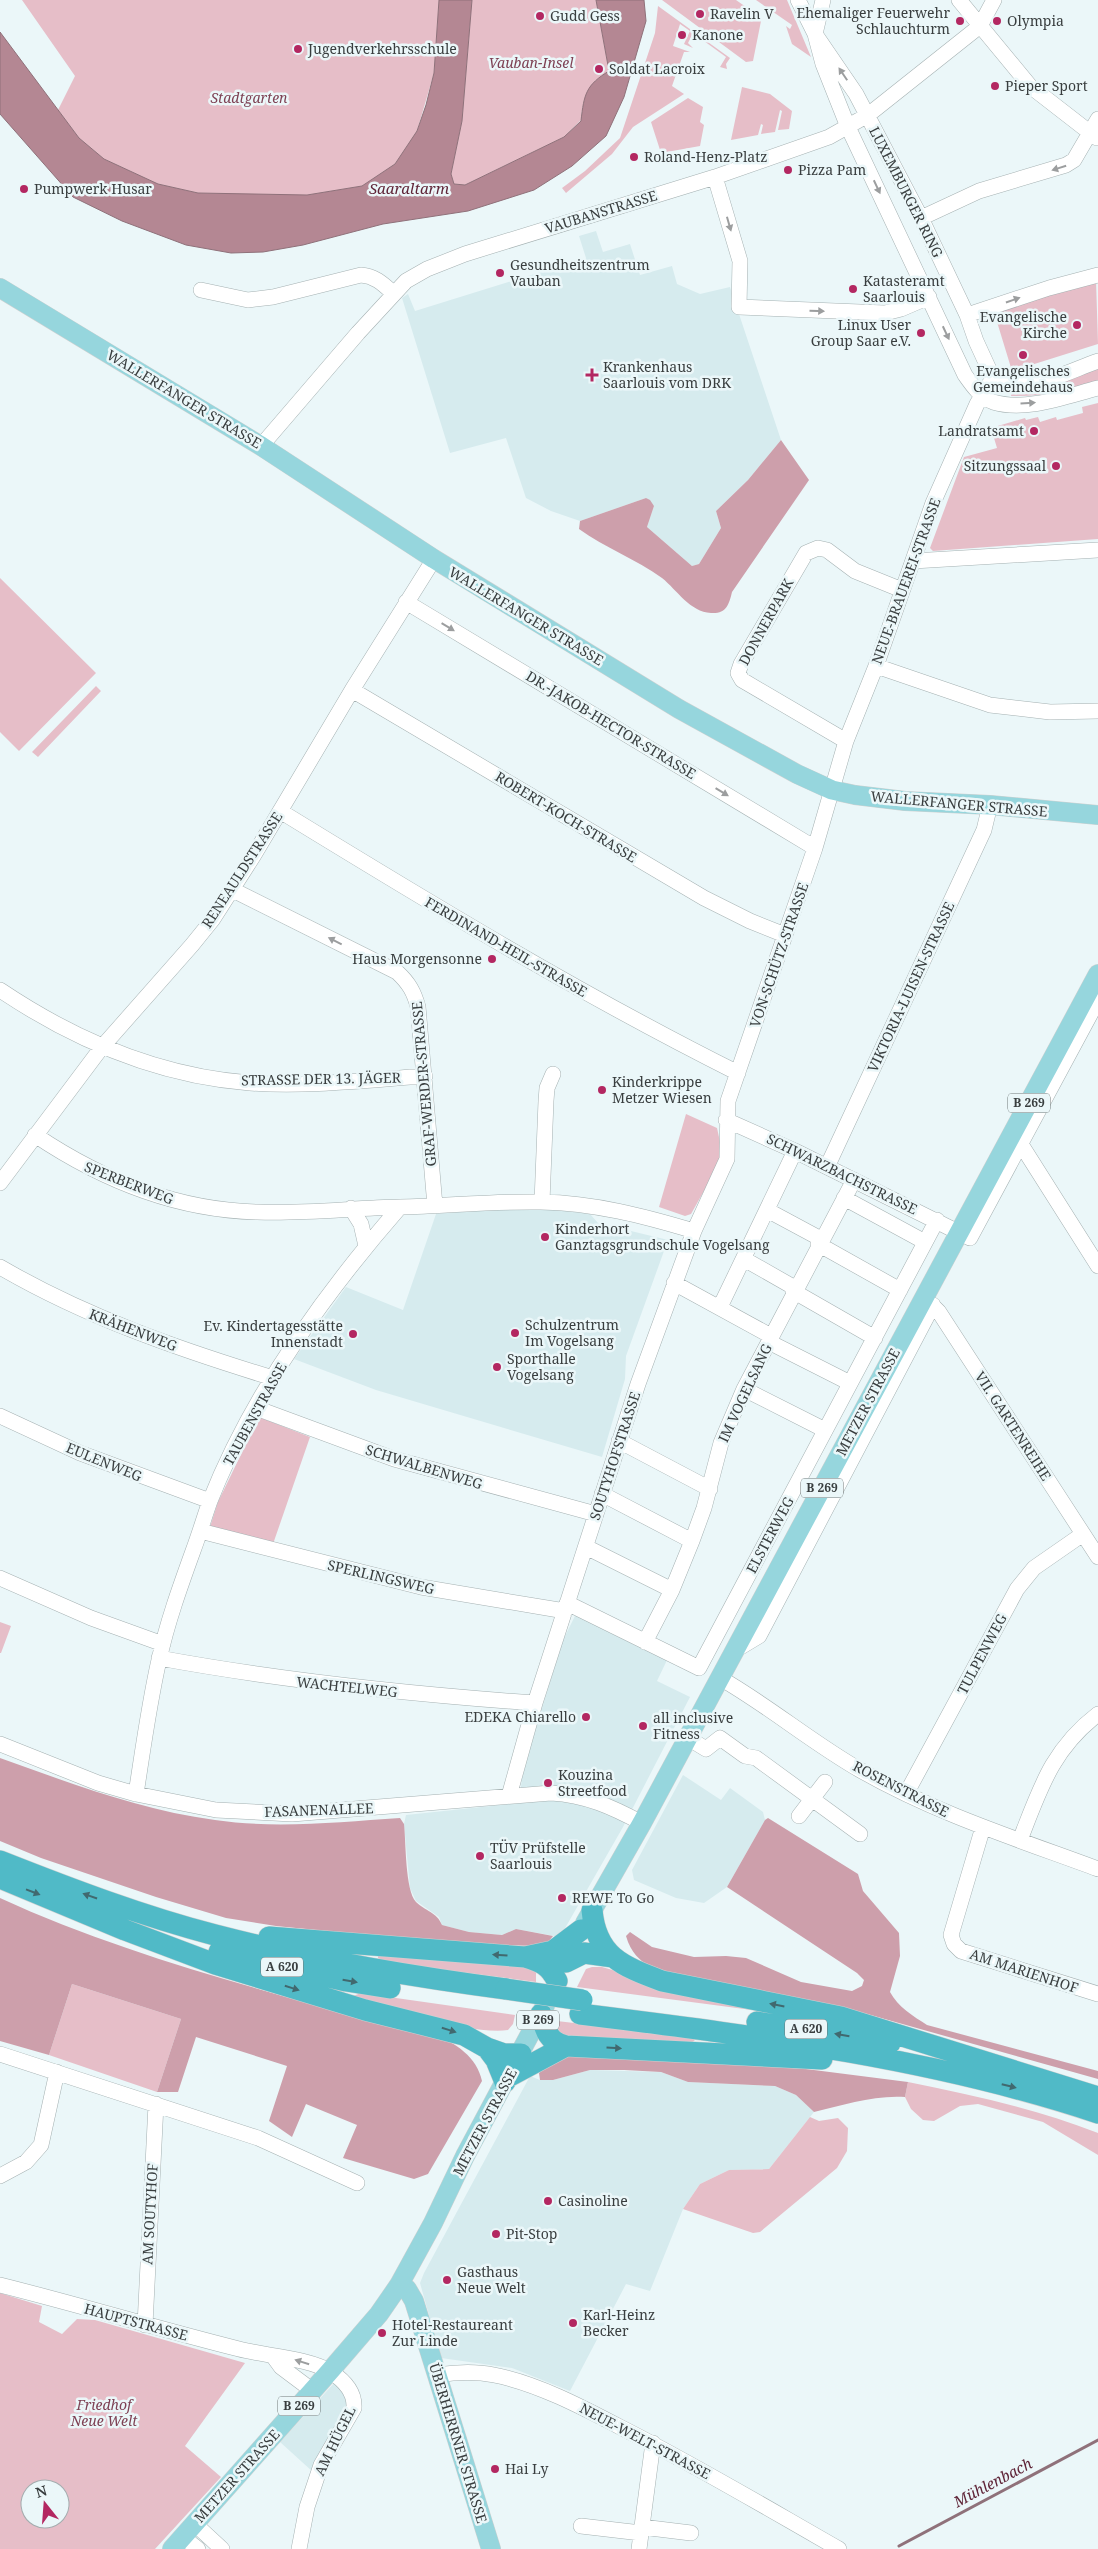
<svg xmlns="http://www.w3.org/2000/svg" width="1098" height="2549" font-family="'Noto Serif',serif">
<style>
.built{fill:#d6ebee}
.green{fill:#e6bec8;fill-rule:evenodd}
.forest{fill:#cd9fab}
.water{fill:#b48793;stroke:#8f717a}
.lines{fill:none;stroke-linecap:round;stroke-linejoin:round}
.stream{stroke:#8f717a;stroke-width:3}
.minor-casing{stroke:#a5b1b2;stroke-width:16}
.major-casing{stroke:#cfd1d1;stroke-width:20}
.highway-casing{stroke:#cfd1d1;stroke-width:22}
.minor{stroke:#fff;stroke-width:15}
.major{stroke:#96d6dd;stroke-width:19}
.highway{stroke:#50bac7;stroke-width:21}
.highway-bridge-casing{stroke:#cfd1d1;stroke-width:22;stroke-linecap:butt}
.highway-bridge{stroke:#50bac7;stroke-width:21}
.oneway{fill:#9c9e9f}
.oneway2{fill:#41696f}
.poi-dot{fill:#b32761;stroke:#ebf7f9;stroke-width:2}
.labels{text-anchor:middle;stroke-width:5;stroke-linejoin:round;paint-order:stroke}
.shield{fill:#ebf7f9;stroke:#6e7677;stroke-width:1}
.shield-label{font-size:12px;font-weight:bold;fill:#393e3f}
.poi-label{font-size:14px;fill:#393e3f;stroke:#ebf7f9;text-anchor:start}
.park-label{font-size:14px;font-style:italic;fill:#7e4154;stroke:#ebf7f9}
.street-label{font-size:14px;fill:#393e3f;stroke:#ebf7f9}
.water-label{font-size:15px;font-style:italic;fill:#5f2538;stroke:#ebf7f9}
</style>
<rect width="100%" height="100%" fill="#ebf7f9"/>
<path class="built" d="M596,231L603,252L630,244L640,275L672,266L677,284L700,294L730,287L781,440L748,480L716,511L721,528L699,564L692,566L647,527L654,506L646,498L580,521L551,511L526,498L506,438L450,453L402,298L408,294L415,311L586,258L579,236Z
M481,1210H557L590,1214L598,1223L668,1240L626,1356L625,1379L602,1457L376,1390L294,1359L346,1287L403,1310L436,1214Z
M577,1612L668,1658L657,1681L690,1697L623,1827L560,1937L516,1929L502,1935L469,1932L442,1925L439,1917L416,1901L410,1888L404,1824L406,1815L519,1803L523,1770L563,1640Z
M683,1775L721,1800L730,1788L763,1812L765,1820L727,1887L704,1903L676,1898L634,1880L632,1870Z
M590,2070L661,2072L688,2082L775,2086L796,2095L814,2112L769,2169L729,2170L700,2184L683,2209L650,2291L626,2284L570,2391L512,2368L441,2358L420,2283L424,2273L530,2076L540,2080H553Z
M336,2381L351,2398L313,2472L280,2442Z"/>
<path class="green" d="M22,0H439L434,73L417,131L395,164L362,186L307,195H256L198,193L158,184L104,159L79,138L58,110L75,76Z
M472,0H596L609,71C588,83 583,97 581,120L564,137L465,185L454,184L451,174L462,121Z
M662,0H736L756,14L761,21L753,61L746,62Z
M756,0H787L811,57L792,44L786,26L790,29L792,25Z
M658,6L730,58L726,64L727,69L720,67L726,57L693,33L688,43L693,48L684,44L690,31L680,24L673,46L690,52H684L672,86L684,94L633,127L612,154L566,193L562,188L585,171L620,138L655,33Z
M742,87L770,94L792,111L789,129L778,130L782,111L780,110L775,132L761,134L763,125L761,124L758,135L731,140Z
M688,98L703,107L700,122L704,125L700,146L661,153L651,122Z
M1096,280L1098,344L1012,371L994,312Z
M1098,365V381C1069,390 1042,397 1011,396L1012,392L1031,391Z
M1098,403V539L933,551L930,548L964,457L997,448L991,428L1025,418L1026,420L1038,417L1040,422L1056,417L1057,420L1083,413L1082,407Z
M0,578L96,673L19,751L0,732Z
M96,686L101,691L38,757L32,752Z
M686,1114L717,1128L722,1151L718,1166L691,1214L685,1216L659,1207Z
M259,1417L310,1437L273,1544L210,1527L218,1502Z
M0,1622L11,1626L1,1653H0Z
M378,1954L529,1968L536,1972V1982L384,1962L378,1958Z
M592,1967H602L752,2010L577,1987L586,1969Z
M72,1984L181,2019L157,2092L49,2055Z
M361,1993L515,2015L513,2024L508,2030C472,2035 389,2010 353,1996Z
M557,2021L692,2037L695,2040L691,2043L560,2035L554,2027Z
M908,2082C973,2095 1036,2109 1098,2133V2155L1043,2122L978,2104L960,2106L934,2121L923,2120L911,2109L905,2097Z
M810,2117L819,2121L838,2118L848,2128L847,2151L837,2168L760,2232L753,2233L683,2209L700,2184L729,2170L769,2169Z
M0,2293L42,2306L39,2322L62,2334L77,2319L95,2320L245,2363L185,2446L221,2477L155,2549H0ZM30,2489H60V2519H30Z"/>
<path class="forest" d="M781,440L809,480L732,592C729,605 726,614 711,613C690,612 677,590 662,578C636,559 605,548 579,529L580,521L646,498L650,500L654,506L647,527L692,566L699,564L721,528L716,511L748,480Z
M0,1758C70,1783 140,1810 215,1820C276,1829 339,1822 400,1818L404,1824C406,1841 405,1890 416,1902C425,1911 437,1912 442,1925L469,1932L502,1935L516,1929L553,1936L549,1941L536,1946L456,1944L276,1926L226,1918L156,1897L41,1858L0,1841Z
M768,1818L858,1874L863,1891L899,1933L900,1956L890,1992C898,2007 913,2016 927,2025L1098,2071V2079L842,2007L653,1969C639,1960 631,1953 626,1936L630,1932L652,1947L694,1957L726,1956L746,1958L801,1982L852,1991L862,1986L864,1980L857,1973L727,1887L765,1820Z
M0,1898C98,1943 204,1974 308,2003C337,2011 367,2017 396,2025C408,2027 422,2029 433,2034C456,2043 477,2057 482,2081L428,2174L414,2179L343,2158L357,2125L306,2104L292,2137L269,2121L287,2066L196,2037L178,2092H157L181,2019L72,1984L49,2055L0,2041Z
M575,2053L806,2069L908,2082L905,2097C874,2095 843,2105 814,2112L796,2095L775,2086L688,2082L661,2072L624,2070H590L553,2080H540L539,2073L546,2065Z"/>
<path class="water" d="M439,0H472L462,121L451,174L454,184L465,185L564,137L581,121C584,94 586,85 609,71L596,0H644L646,21L624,97L606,136L572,166L534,190L468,211L383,224L303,245L263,252L231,253L186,245L122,221L73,197L0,114V32L79,138L104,159L158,184L198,193L307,195L362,186L395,164L417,131L426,105L434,73Z"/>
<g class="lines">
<path class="stream" d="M899,2546L1098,2440"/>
<g class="minor-casing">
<path id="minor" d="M798,0L815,34L856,94L921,218L967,315L976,341L993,378
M823,0L815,34L823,64L848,127L965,375C972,385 981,398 993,402C1026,412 1067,396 1098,388
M959,0L1030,86L1097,138
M715,177L740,261L739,307L885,313L901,309L929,297
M921,218L979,191L1066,165L1074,160L1098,119
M201,290L248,300L273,297L361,275C375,276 383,284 393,293
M967,315L1049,288L1098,275
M993,378C1026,396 1066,372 1098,361
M261,446L358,333L406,281L427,269L465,254L715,177L829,137L868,115L980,26L994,0
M913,561L1098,550
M406,602L815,848
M876,666L990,705L1050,712L1098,711
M352,690L704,898L750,921L785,935
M846,741L742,680L738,673L741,664L806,553L818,548L827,550L855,571L902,590
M280,811C430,903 580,994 738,1073
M233,890L397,972C409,983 414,992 418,1007L435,1206
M0,990C76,1041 158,1076 250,1083C307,1087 367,1080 425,1076
M726,1120L795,1151L970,1238L1098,1000
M35,1135C102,1180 175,1210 257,1212C304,1214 353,1208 400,1207
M1017,1138L1098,1266
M827,1167L984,830L990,805
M0,1183L102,1047L192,945L213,919L254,855L352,690L434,559
M844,1198L925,1242
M542,1202L546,1101L547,1088L553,1074
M351,1208L361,1224L366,1246
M767,1210L821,1239
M818,1244L900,1290
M744,1259L795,1288
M0,1267C86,1317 178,1349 273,1378
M674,1283L771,1336
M793,1291L875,1338
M927,1300L939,1312L1098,1557
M720,1307L795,1151
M769,1342L850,1383
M744,1389L825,1430
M256,1408L394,1459L596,1514
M0,1416L80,1453L210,1501
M619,1441L710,1489
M602,1494L692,1541
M200,1531L421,1587L565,1611
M586,1547L672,1590
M0,1578L91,1618L163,1644
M567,1603L699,1668L937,1220
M645,1642L672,1590L692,1541L704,1508L721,1443L744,1389L854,1180
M734,1651L759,1636L933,1305
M159,1658C284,1681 409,1694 535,1703
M720,1678C769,1706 811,1742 860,1770C935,1813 1017,1839 1098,1869
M688,1738L706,1749L720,1738L745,1756L756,1758L860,1834
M0,1744L98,1783L136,1794L216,1810L292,1814L551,1793C586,1795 612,1807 642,1823
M136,1794C143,1749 149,1704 159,1660C167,1623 180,1587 193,1551C199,1535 204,1518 210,1501C253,1392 324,1294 400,1207C447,1206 494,1201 541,1202C594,1203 644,1216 694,1231
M906,1794L1017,1589L1034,1568L1083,1534
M509,1796L535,1703L638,1384L694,1231L727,1159L728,1101L815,848L846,741L876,666L933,503L977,404L993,378
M799,1816L825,1782
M983,1827L951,1935L954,1944L961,1951L1098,1994
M1020,1840C1040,1789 1052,1749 1098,1714
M0,2054L258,2138L357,2183
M0,2176L26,2162L41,2145L57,2072
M0,2285C80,2305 159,2329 239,2349C265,2356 310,2358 331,2372C345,2381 355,2392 354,2408L321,2465L307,2507L299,2549
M145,2325L156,2104
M273,2356L281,2367L313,2391
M437,2375C456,2372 475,2371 494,2375C536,2383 582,2407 620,2427C695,2465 767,2508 839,2549
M195,2524L222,2549
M581,2526L641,2533
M642,2527L691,2533
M183,2537L198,2549
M639,2549L653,2443"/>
</g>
<g class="major-casing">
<path id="major" d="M0,288L261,446L434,559L679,709L797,774L832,790L855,795L905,801L990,805L1098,815
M585,1923L642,1823L1098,974
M399,2285L407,2289L414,2301L491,2549
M172,2549L330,2371L379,2314L399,2285L433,2223L465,2156L545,2006"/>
</g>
<g class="highway-casing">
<path id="highway" d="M0,1861C71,1889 142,1916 215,1935C311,1960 408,1976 506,1989
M0,1878L125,1930L215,1964L365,2010L464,2035L487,2048L496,2060L505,2082
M592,1910C596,1956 622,1966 662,1981L841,2017L1098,2097
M269,1937L525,1957C541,1962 549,1965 557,1981
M219,1952L346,1981L390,1988
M525,1957L553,1951L581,1930
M566,1962L584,1953L613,1957
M541,2014C545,2030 548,2042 566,2046L822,2059
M580,2014C755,2036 930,2057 1098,2113
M757,2022L890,2043
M487,2048L504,2054H521
M508,2077L566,2046"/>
</g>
<use href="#minor" class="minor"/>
<use href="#major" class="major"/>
<use href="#highway" class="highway"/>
<g class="highway-bridge-casing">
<path id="highway-bridge" d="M506,1989L582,2000"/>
</g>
<use href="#highway-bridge" class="highway-bridge"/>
</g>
<defs><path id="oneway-solid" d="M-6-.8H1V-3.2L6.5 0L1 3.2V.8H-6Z" transform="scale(1.25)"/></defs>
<g class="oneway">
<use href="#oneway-solid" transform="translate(843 74) rotate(-124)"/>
<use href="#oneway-solid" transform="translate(1059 168) rotate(163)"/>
<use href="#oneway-solid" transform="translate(877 187) rotate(65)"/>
<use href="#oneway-solid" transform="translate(729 224) rotate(74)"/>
<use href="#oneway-solid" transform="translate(1013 300) rotate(-19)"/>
<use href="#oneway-solid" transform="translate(817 311) rotate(2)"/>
<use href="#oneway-solid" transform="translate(946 333) rotate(65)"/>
<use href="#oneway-solid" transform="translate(1028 403) rotate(-4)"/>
<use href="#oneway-solid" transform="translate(448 627) rotate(31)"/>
<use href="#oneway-solid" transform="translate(722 792) rotate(31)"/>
<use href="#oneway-solid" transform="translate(335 941) rotate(-153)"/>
<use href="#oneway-solid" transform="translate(302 2362) rotate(-162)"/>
</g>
<g class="oneway2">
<use href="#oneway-solid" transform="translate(33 1892) rotate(21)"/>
<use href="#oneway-solid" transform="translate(90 1896) rotate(-161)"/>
<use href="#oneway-solid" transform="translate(500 1955) rotate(-176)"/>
<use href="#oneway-solid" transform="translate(350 1981) rotate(10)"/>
<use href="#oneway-solid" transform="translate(292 1988) rotate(17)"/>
<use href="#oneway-solid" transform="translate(777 2005) rotate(-169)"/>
<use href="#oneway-solid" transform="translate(449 2030) rotate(17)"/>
<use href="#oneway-solid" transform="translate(842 2035) rotate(-170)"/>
<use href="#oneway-solid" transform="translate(614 2048) rotate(3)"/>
<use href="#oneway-solid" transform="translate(1009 2086) rotate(14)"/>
</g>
<g class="poi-dot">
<circle cx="700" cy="14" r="5"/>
<circle cx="540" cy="16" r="5"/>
<circle cx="960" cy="21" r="5"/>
<circle cx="997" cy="21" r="5"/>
<circle cx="682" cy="35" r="5"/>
<circle cx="298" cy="49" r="5"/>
<circle cx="599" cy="69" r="5"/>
<circle cx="995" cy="86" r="5"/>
<circle cx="634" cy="157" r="5"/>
<circle cx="788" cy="170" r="5"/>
<circle cx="24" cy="189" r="5"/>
<circle cx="500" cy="273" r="5"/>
<circle cx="853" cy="289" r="5"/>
<circle cx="1077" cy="325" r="5"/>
<circle cx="921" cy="333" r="5"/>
<circle cx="1023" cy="355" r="5"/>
<path d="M589.5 367.5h5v5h5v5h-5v5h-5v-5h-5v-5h5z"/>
<circle cx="1034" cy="431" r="5"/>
<circle cx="1056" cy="466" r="5"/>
<circle cx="492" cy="959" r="5"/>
<circle cx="602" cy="1090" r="5"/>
<circle cx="545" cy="1237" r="5"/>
<circle cx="515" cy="1333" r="5"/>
<circle cx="353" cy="1334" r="5"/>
<circle cx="497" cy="1367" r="5"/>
<circle cx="586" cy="1717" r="5"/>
<circle cx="643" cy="1726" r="5"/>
<circle cx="548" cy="1783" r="5"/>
<circle cx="480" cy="1856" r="5"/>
<circle cx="562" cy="1898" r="5"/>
<circle cx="548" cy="2201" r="5"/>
<circle cx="496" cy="2234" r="5"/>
<circle cx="447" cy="2280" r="5"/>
<circle cx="573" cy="2323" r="5"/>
<circle cx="382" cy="2333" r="5"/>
<circle cx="495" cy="2469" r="5"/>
</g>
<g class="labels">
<g class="shield">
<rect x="1008" y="1093.5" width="42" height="19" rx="4"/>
<rect x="801" y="1478.5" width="42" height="19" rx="4"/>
<rect x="261" y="1957.5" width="42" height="19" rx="4"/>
<rect x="517" y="2010.5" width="42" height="19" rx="4"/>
<rect x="785" y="2019.5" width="42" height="19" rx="4"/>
<rect x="278" y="2396.5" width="42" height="19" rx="4"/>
</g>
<g class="shield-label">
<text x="1029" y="1107">B 269</text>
<text x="822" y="1492">B 269</text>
<text x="282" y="1971">A 620</text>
<text x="538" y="2024">B 269</text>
<text x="806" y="2033">A 620</text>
<text x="299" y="2410">B 269</text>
</g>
<g class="poi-label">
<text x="950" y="18" text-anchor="end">Ehemaliger Feuerwehr<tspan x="950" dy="16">Schlauchturm</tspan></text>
<text x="710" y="19">Ravelin V</text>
<text x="550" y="21">Gudd Gess</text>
<text x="1007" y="26">Olympia</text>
<text x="692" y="40">Kanone</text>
<text x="308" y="54">Jugendverkehrsschule</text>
<text x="609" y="74">Soldat Lacroix</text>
<text x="1005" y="91">Pieper Sport</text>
<text x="644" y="162">Roland-Henz-Platz</text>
<text x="798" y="175">Pizza Pam</text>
<text x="34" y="194">Pumpwerk Husar</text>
<text x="510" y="270">Gesundheitszentrum<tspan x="510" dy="16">Vauban</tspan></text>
<text x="863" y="286">Katasteramt<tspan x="863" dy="16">Saarlouis</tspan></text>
<text x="1067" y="322" text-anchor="end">Evangelische<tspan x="1067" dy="16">Kirche</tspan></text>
<text x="911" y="330" text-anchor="end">Linux User<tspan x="911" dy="16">Group Saar e.V.</tspan></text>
<text x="603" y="372">Krankenhaus<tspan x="603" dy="16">Saarlouis vom DRK</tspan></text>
<text x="1023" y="376" text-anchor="middle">Evangelisches<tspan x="1023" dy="16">Gemeindehaus</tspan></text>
<text x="1024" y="436" text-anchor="end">Landratsamt</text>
<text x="1046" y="471" text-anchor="end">Sitzungssaal</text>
<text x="482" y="964" text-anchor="end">Haus Morgensonne</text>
<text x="612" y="1087">Kinderkrippe<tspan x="612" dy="16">Metzer Wiesen</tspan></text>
<text x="555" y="1234">Kinderhort<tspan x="555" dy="16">Ganztagsgrundschule Vogelsang</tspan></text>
<text x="525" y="1330">Schulzentrum<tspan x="525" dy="16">Im Vogelsang</tspan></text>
<text x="343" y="1331" text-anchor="end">Ev. Kindertagesstätte<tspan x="343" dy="16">Innenstadt</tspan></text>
<text x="507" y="1364">Sporthalle<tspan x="507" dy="16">Vogelsang</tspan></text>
<text x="576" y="1722" text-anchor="end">EDEKA Chiarello</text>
<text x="653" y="1723">all inclusive<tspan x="653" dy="16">Fitness</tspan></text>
<text x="558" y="1780">Kouzina<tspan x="558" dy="16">Streetfood</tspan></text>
<text x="490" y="1853">TÜV Prüfstelle<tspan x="490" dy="16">Saarlouis</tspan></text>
<text x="572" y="1903">REWE To Go</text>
<text x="558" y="2206">Casinoline</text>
<text x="506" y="2239">Pit-Stop</text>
<text x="457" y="2277">Gasthaus<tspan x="457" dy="16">Neue Welt</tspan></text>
<text x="583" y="2320">Karl-Heinz<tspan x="583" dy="16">Becker</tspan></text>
<text x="392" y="2330">Hotel-Restaureant<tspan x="392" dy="16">Zur Linde</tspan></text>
<text x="505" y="2474">Hai Ly</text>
</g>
<g class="park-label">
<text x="531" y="68">Vauban-Insel</text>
<text x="249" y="103">Stadtgarten</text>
<text x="104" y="2410">Friedhof<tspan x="104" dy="16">Neue Welt</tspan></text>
</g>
<g class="street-label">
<text transform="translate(906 192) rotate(63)" y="5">LUXEMBURGER RING</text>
<text transform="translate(601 212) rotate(-17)" y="5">VAUBANSTRASSE</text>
<text transform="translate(184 399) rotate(31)" y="5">WALLERFANGER STRASSE</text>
<text transform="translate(906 581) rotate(-70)" y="5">NEUE-BRAUEREI-STRASSE</text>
<text transform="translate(526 616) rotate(31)" y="5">WALLERFANGER STRASSE</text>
<text transform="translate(766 622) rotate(-61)" y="5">DONNERPARK</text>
<text transform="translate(611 725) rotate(31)" y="5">DR.-JAKOB-HECTOR-STRASSE</text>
<text transform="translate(959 804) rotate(5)" y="5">WALLERFANGER STRASSE</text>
<text transform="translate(566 817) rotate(31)" y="5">ROBERT-KOCH-STRASSE</text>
<text transform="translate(242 870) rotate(-57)" y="5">RENEAULDSTRASSE</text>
<text transform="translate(506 947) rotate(30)" y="5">FERDINAND-HEIL-STRASSE</text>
<text transform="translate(779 955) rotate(-71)" y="5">VON-SCHÜTZ-STRASSE</text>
<text transform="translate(911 987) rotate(-65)" y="5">VIKTORIA-LUISEN-STRASSE</text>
<text transform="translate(321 1079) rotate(-1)" y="5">STRASSE DER 13. JÄGER</text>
<text transform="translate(424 1084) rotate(-95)" y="5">GRAF-WERDER-STRASSE</text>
<text transform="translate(842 1174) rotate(26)" y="5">SCHWARZBACHSTRASSE</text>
<text transform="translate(129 1183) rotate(21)" y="5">SPERBERWEG</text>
<text transform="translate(133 1330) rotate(21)" y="5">KRÄHENWEG</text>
<text transform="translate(745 1393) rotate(-65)" y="5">IM VOGELSANG</text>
<text transform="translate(868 1402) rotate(-62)" y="5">METZER STRASSE</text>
<text transform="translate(255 1414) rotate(-61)" y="5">TAUBENSTRASSE</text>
<text transform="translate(1013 1426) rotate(57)" y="5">VII. GARTENREIHE</text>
<text transform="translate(615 1456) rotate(-72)" y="5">SOUTYHOFSTRASSE</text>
<text transform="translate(104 1462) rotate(22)" y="5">EULENWEG</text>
<text transform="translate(424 1467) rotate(17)" y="5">SCHWALBENWEG</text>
<text transform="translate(770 1535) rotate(-62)" y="5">ELSTERWEG</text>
<text transform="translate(381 1577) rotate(13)" y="5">SPERLINGSWEG</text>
<text transform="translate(982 1654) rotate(-62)" y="5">TULPENWEG</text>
<text transform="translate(347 1687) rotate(6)" y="5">WACHTELWEG</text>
<text transform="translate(901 1789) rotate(27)" y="5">ROSENSTRASSE</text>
<text transform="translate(319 1810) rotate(-2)" y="5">FASANENALLEE</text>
<text transform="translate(1024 1971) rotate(18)" y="5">AM MARIENHOF</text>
<text transform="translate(485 2122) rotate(-62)" y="5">METZER STRASSE</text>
<text transform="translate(150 2214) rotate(-87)" y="5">AM SOUTYHOF</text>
<text transform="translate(136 2322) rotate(15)" y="5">HAUPTSTRASSE</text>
<text transform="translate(335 2441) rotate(-64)" y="5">AM HÜGEL</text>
<text transform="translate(645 2441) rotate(28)" y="5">NEUE-WELT-STRASSE</text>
<text transform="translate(458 2443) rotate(73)" y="5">ÜBERHERRNER STRASSE</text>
<text transform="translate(237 2476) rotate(-48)" y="5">METZER STRASSE</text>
</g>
<g class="water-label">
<text x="409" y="194">Saaraltarm</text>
<text transform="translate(993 2483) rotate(-28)" y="5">Mühlenbach</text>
</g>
</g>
<g transform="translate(45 2504) rotate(343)"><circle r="24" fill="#ebf7f9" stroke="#a4adaf"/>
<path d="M0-4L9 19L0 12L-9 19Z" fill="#b32761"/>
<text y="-8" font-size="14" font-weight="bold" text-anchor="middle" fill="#393e3f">N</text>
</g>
</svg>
